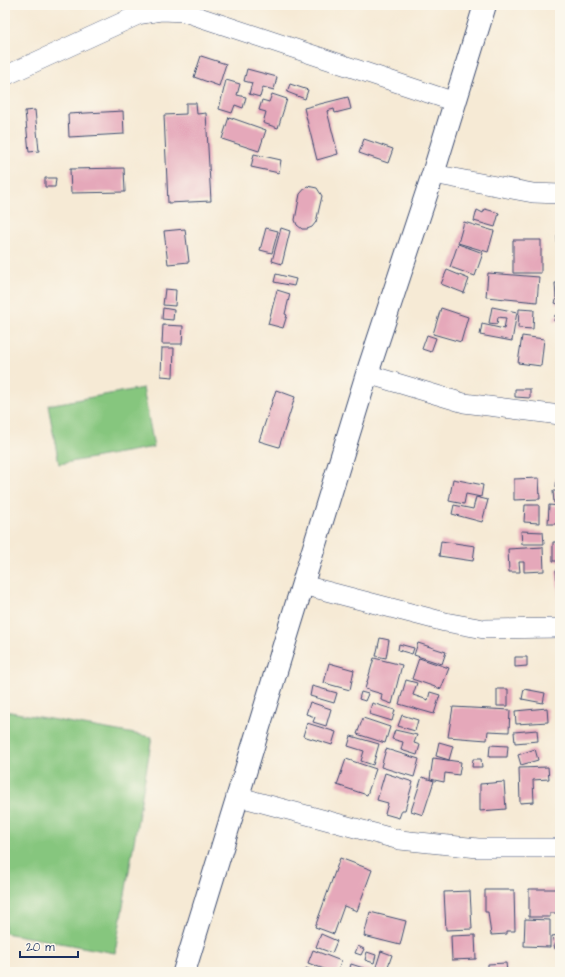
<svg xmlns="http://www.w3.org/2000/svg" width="565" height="977" font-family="'Architects Daughter',sans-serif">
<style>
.green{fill:#86c67e;stroke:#507a6e}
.building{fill:#e5a8ba}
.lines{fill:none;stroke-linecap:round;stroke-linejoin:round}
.minor-casing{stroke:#3c4b70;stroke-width:20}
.tertiary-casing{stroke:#3c4b70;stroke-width:24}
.minor{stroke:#fff;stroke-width:19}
.tertiary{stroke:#fff;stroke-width:22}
</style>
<rect width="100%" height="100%" fill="#fbf7ec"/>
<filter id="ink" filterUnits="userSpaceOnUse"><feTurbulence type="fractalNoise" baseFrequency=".025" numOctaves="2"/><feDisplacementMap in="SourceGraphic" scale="8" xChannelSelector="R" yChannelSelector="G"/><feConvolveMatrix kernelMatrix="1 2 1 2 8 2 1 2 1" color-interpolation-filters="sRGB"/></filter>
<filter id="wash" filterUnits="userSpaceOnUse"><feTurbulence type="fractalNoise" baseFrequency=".012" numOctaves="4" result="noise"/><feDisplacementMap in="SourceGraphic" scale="16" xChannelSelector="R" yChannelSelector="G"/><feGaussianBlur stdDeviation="0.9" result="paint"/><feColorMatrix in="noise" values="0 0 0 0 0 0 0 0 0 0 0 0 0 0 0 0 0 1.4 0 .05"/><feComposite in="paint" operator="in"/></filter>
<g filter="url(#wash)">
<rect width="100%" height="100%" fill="#f6ead5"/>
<path class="green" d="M143,388L154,447L59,464L48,405Z
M5,711L152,737L115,953L5,933Z"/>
<g id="blocks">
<path class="building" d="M201,56L226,64L219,86L194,77Z
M247,69L277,77L274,90L263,87L260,97L249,94L252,83L244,81Z
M226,80L240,84L237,95L246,97L243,108L235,105L232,113L219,109Z
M290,84L308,90L305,99L287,92Z
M272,94L287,99L278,128L263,123L266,112L259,110L262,100L269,102Z
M348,97L351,109L335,113L334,109L327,111L338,154L317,160L304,108Z
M186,103H196L197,114L206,113L211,201L168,203L164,115L186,114Z
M35,110L39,151L29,152L25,111Z
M123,111L124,134L69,137L68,114Z
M229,117L266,130L259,151L222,139Z
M557,132H560V162H557Z
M364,139L393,149L388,163L359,153Z
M254,154L281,160L279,173L251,167Z
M124,168L125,192L71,193L70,169Z
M45,178H56L55,187H45Z
M307,186L317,188L322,196L316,222L312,227L307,229H302L297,225L295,220L300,194Z
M485,209L499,213L495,227L474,221L477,210L483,213Z
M464,222L494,231L488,252L458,243Z
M266,228L278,231L272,253L260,250Z
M281,228L290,231L282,264L272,261Z
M185,229L189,262L168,264L164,231Z
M557,236H560V261H558Z
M513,240H541V273H513Z
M458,244L483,253L475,276L450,267Z
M447,270L469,279L464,293L441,284Z
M488,273L539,277L537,302L486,297Z
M276,274L296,279L294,286L274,282Z
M555,283H560V298H556Z
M165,289L176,290L175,306L163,305Z
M277,290L290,294L285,314L287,315L283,328L268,324Z
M557,298L560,299V305L555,303Z
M492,307L517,312L512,341L480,335L482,324L504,329L506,318L498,317L497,324L489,323Z
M163,308L174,310L173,320L162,319Z
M441,308L468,317L461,342L433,334Z
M519,309L534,310L533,329L518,328Z
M555,315H560V321H554Z
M163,325L183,326L182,344H162Z
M427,335L436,338L431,352L422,349Z
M522,336L544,339L541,366L518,363Z
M162,348H174L173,377L161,376Z
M558,351H560V383H558Z
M515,389H530V398L515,397Z
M276,390L295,397L279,447L259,441Z
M558,452H560V488L556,487Z
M539,478L540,499L514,500V479Z
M453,479L483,485L481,497L466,494L464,504L449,501Z
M553,491H560V503H554Z
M476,497L488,500L482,522L452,514L454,505L473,509Z
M525,505H539V523L524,522Z
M549,505L560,506V524H548Z
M521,531L543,532L544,544H522Z
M441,541L475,546L473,561L439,556Z
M553,542H560V561H553Z
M543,547L544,571L524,572V562H519L520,572H509L508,549Z
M556,570H560V602H559Z
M380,638L389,640L386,658L376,656Z
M418,643L446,652L442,664L414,655Z
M399,644L414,648L412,654L398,650Z
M515,657H527V666L515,667Z
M374,658L402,665L392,704L381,700L382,694L365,689Z
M419,658L449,668L441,689L412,679Z
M329,663L354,670L350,690L324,683Z
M406,680L417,683L413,695L428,700L430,692L440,695L434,714L399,704Z
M312,686L337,693L334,703L310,696Z
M497,689H508V706H497Z
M524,689L545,693L543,703L522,699Z
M361,692L368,694L365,701L359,699Z
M310,702L331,709L326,726L313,722L315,717L306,714Z
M372,703L395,710L392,721L369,714Z
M453,707L510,710L509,732L488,731L487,740L448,737Z
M547,708L548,722L516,724L515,711Z
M402,715L418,720L415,731L398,726Z
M363,718L390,727L385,743L357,734Z
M307,723L336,732L332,745L303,736Z
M395,730L417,735L414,743L420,745L417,755L401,750L403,742L392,739Z
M537,730L538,741L515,743L514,732Z
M351,736L379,744L373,765L361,761L364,751L348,746Z
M439,742L453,746L449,760L436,756Z
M490,745L508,746L507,757H489Z
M386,749L419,759L414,777L381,767Z
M535,749L538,760L521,765L518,755Z
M433,758L461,762L459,775L445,773L444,782L430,779Z
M346,759L376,769L367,795L337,785Z
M473,759H481L482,767H472Z
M548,767L549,779L533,780L534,802L520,803L519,768Z
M385,773L413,782L405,810H402L399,818L385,814L388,803L377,800Z
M422,777L434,781L423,815L411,811Z
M504,782L506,809L480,811V784Z
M340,858L372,870L357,911L344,906L334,934L315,927Z
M529,889H559V913H550V917H529Z
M485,890H514L515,931H507V934L491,935L488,912H485Z
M470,891L472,929L446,930L444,892Z
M370,912L406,921L400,945L364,936Z
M525,919L550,920V947L524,946Z
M321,934L337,941L332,953L316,947Z
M475,935L476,959L452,960L451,936Z
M560,935V948L555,949L552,936Z
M358,946L364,949L361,955L355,953Z
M313,950L341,961L338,972H332L308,963Z
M381,951L392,955L386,972L375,970Z
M367,952L376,955L374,963L365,960Z
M506,963L507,972H488V964Z
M351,964L376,972H349Z
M306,968L317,972H305Z"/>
</g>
</g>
<g filter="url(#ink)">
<use href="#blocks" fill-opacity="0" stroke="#3c4b70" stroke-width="1"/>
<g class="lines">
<g class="minor-casing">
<path id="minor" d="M5,76L138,15L162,11L184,12L455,102
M433,174L533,193L560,194
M367,374L464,403L560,415
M303,585L445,622L484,629L560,628
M236,796L400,840L478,848H560"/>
</g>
<g class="tertiary-casing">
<path id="tertiary" d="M184,972L367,374L433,174L485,5"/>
</g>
<use href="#minor" class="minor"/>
<use href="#tertiary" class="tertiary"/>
</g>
</g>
<rect width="565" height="977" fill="none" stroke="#fbf7ec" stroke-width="20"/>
<path d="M20 951v6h58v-6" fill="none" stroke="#1b2f5e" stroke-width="2"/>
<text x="26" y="951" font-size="12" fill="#1b2f5e" stroke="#fbf7ec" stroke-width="3" paint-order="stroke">20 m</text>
</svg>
